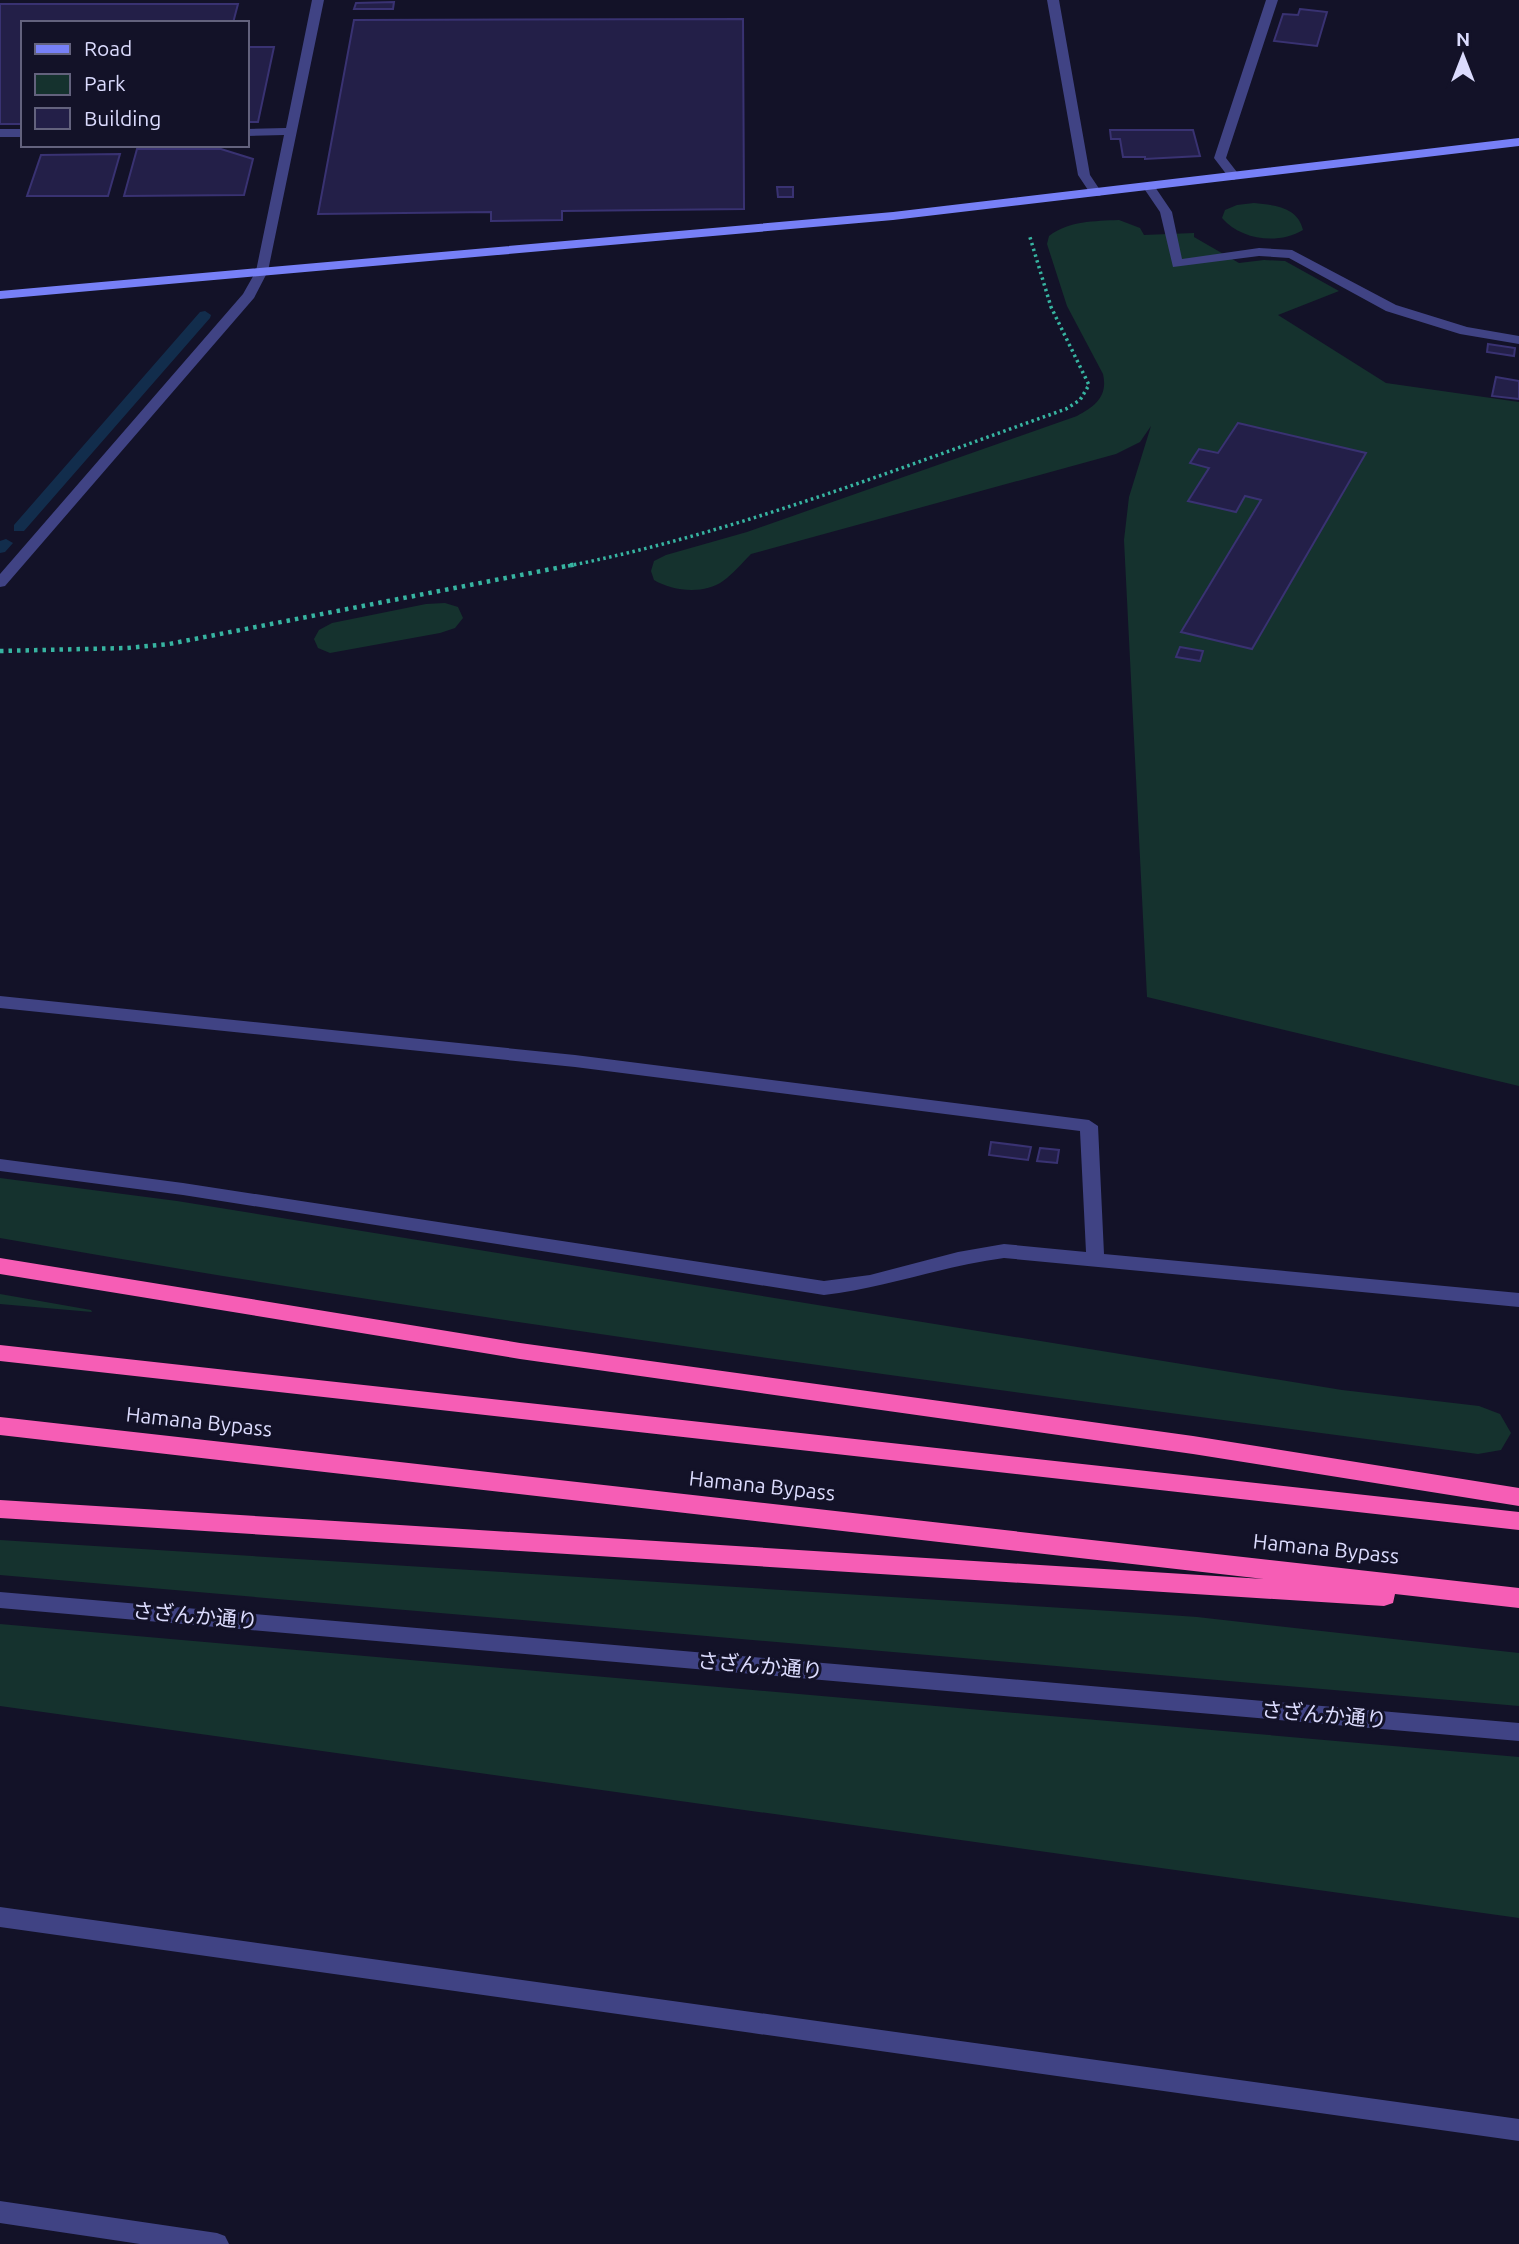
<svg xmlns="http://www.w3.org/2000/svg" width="1519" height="2244" font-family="Ubuntu,'Noto Sans JP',sans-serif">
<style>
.green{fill:#15322e}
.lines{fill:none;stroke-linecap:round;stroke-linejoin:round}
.stream{fill:#122d4c;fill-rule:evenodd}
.building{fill:#231f48;stroke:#393272;stroke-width:2}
.path-far1{stroke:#37b4a1;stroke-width:3.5;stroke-dasharray:2.5 3.5;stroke-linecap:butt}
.path{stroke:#37b4a1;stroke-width:4.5;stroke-dasharray:3.5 5;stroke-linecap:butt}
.lane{fill:#404384;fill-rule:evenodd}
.street{fill:#404384;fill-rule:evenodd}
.secondary{fill:#7780f7;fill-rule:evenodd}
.highway{fill:#f65db5;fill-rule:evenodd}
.labels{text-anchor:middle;stroke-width:6;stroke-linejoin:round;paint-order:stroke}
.street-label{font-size:21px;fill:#dbdbfd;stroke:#131228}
</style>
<rect width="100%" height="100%" fill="#131228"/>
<path class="green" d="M1254,203C1274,205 1298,207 1303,230C1278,245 1241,240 1222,218L1225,210L1237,205Z
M1119,220L1140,228L1144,235L1194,233V237L1239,263L1264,260L1285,261L1339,291L1278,315L1386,383L1519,402V1086L1147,997L1124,540L1129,497L1151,426L1140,442L1116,454L751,554C742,563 733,574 723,581C704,595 672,591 654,580L651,571L654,561L666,555L747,532L1077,416C1096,406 1108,396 1103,374L1067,306L1047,244L1049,236C1069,221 1094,221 1119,220Z
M445,603L458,607L463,618L455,628L440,633L330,653L318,648L314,639L319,630L332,623L426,604Z
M0,1178L177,1201L1342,1390L1479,1406L1500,1414L1511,1433L1501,1450L1478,1454C984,1388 490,1325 0,1238Z
M0,1294L91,1310L92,1312L0,1304Z
M0,1540L1111,1611L1197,1617L1519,1653V1706L0,1575Z
M0,1624L1519,1757V1918L0,1706Z"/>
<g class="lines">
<path class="stream" d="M205,311L211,315L210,318L24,531H14V525L200,312Z
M6,539L13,543L5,552L0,553V541Z"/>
</g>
<path class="building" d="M394,2L393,9H354L356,3Z
M0,4H238L233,23H23V124H0Z
M1300,9L1327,12L1317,46L1274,41L1283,14L1298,15Z
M743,19L744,209L562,211V220L491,221V212L318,214L354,20Z
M247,47H274L258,122H247Z
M1110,130H1193L1200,156L1145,159V157H1123L1120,139H1111Z
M137,149H221L253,159L244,195L124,196Z
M120,154L108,196H27L41,155Z
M777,187H793V197H778Z
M1488,344L1515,348L1514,356L1487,352Z
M1496,377L1519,381V399L1492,396Z
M1238,423L1366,453L1252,649L1181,632L1261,500L1245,496L1236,512L1188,501L1209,468L1190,463L1199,449L1218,453Z
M1180,647L1203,651L1200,661L1176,657Z
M991,1142L1031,1147L1028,1160L989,1155Z
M1040,1148L1059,1150L1057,1163L1037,1161Z"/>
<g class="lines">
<path class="path-far1" d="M568,566C739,532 902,467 1066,409L1080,400L1089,385L1051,307L1029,234"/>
<path class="path" d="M0,651L127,648L169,644L577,564"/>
<path class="lane" d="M1149,183L1153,184L1172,212L1182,259L1259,248L1292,250L1396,305L1467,327L1519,336V344L1460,334L1386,311L1289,258L1259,256L1173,267L1160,212L1143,187Z
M0,1907L1519,2119V2141L0,1927Z
M0,2201L217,2233L225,2236L229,2244H140L0,2223Z"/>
<path class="street" d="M312,0H324L268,271L254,298L5,586L0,587V574L243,294L256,271L284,135L247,136V129L286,128Z
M1047,0H1059L1090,175L1102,193L1100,196H1092L1078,175Z
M1266,0H1278L1226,158L1240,176L1234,180L1230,179L1214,158Z
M0,129H23V137H0Z
M0,996L575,1055L1089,1120L1098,1126L1104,1254L1519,1293V1307L1004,1258C943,1266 885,1288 824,1295L183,1195L0,1171V1159L183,1183L824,1281L870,1275L958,1252L1004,1244L1086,1252L1080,1131L575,1067L0,1008Z
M0,1592L1519,1723V1741L0,1608Z"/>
<path class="secondary" d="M1519,138V146L893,220L0,299V291L893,212Z"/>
<path class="highway" d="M0,1258L520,1343L1193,1436L1519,1488V1506L1193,1454L520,1359L0,1274Z
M0,1345L1519,1512V1530L0,1361Z
M0,1417L1519,1588V1608L1395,1594L1393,1603L1384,1606L0,1518V1500L1264,1579L0,1435Z"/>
</g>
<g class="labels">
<g class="street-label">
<text transform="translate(199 1422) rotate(6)" y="7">Hamana Bypass</text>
<text transform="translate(762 1486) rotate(6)" y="7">Hamana Bypass</text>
<text transform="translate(1326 1549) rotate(6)" y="7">Hamana Bypass</text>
<text transform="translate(195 1616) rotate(5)" y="7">さざんか通り</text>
<text transform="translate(760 1666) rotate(5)" y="7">さざんか通り</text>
<text transform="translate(1324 1715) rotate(5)" y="7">さざんか通り</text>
</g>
</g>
<rect x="21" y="21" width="228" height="126" fill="#131228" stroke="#63627d" stroke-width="2"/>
<rect x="35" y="44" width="35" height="10" fill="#7780f7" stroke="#63627d" stroke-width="2"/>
<text x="84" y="56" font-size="21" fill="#dbdbfd">Road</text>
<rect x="35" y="74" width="35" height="21" fill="#15322e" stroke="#63627d" stroke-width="2"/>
<text x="84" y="91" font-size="21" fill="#dbdbfd">Park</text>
<rect x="35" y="108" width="35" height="21" fill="#231f48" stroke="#63627d" stroke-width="2"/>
<text x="84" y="126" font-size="21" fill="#dbdbfd">Building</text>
<g transform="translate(1463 56)" stroke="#131228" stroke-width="5" paint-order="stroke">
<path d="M0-5L12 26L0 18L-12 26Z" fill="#dbdbfd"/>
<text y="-10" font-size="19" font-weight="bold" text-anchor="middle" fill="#dbdbfd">N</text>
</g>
</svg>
